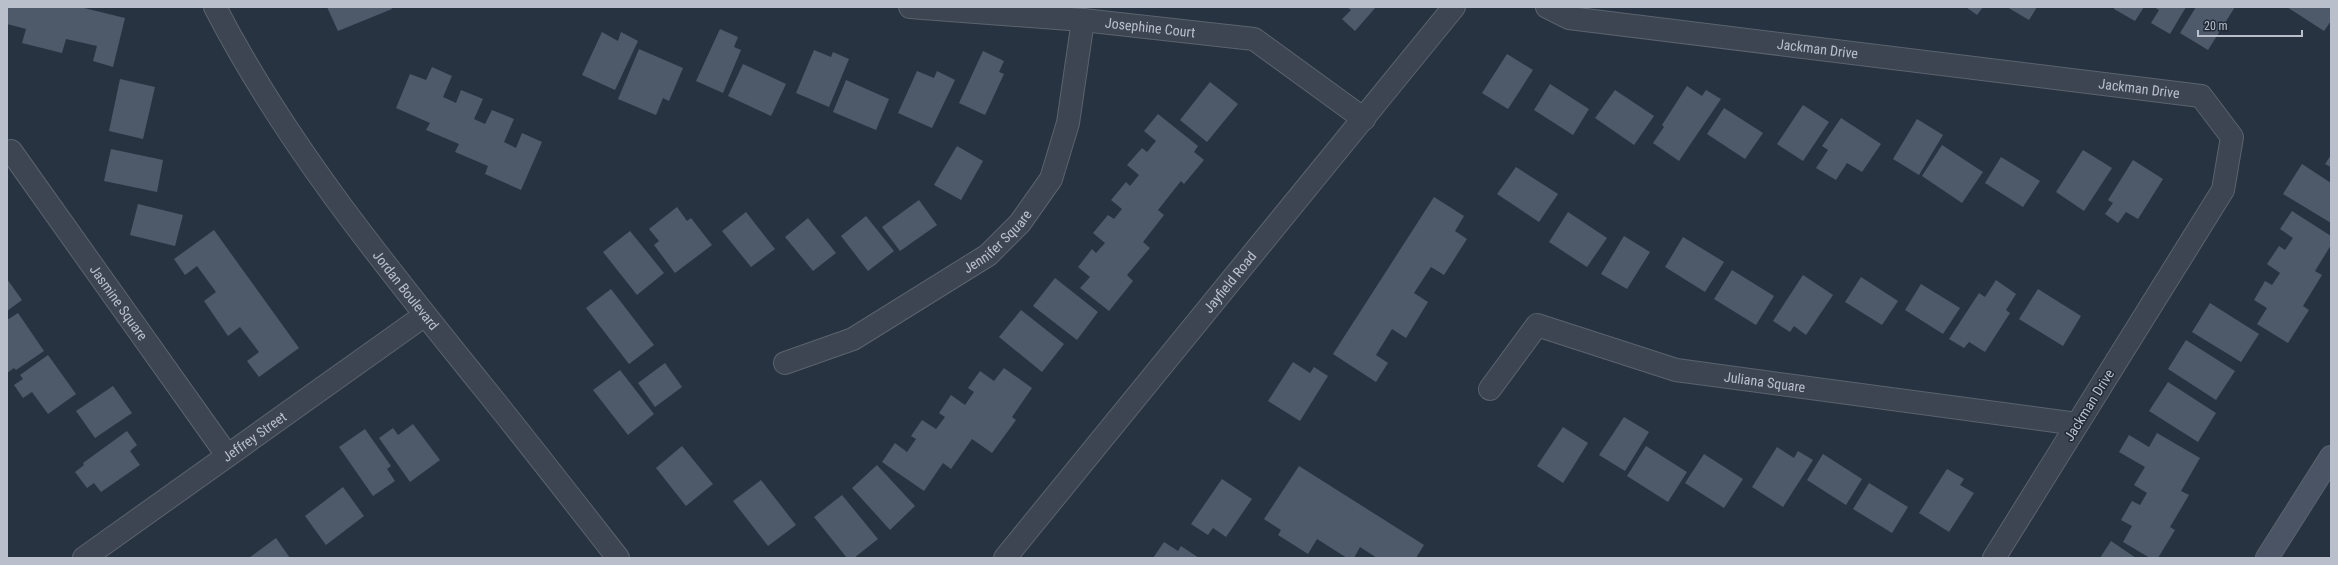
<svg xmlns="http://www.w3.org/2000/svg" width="2338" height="565" font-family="'Roboto Condensed',sans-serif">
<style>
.building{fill:#4e5a6a}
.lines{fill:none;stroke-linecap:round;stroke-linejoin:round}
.minor-casing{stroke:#5a636f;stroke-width:24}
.tertiary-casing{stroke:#5a636f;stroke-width:24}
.secondary-casing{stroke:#5a636f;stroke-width:24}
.minor{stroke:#3c4551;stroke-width:22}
.tertiary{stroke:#3c4551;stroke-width:22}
.secondary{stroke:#4b5464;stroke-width:22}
.labels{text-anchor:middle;stroke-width:3;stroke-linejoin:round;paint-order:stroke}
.street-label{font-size:14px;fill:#b9c0cb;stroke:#212a37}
</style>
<rect width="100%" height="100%" fill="#283341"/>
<path class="building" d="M7,7H80L125,18L113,67L93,61L97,46L66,39L62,53L22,43L26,29L7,24Z
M327,7H391L392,9L338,31Z
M1347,7H1376L1355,31L1342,19L1351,10Z
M1966,7H1983L1977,15Z
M2007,7H2037L2029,20Z
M2115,7H2144L2135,21L2114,9Z
M2154,7H2186L2170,34L2151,23L2159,10Z
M2196,7H2235L2208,50L2180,33Z
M2287,7H2331V21L2324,31Z
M720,29L738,37L734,47L741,50L723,93L696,81Z
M602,32L618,41L621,32L638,41L615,90L582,75Z
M639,49L683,68L669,101L663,98L656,115L618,99Z
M814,50L831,57L833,52L849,59L829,107L796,93Z
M983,51L1004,61L999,72L1004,74L985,115L959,103Z
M1507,54L1533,70L1508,109L1482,93Z
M743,64L786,84L771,116L728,96Z
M432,67L452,76L443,97L456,103L461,90L483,99L474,119L485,124L492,110L514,119L504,142L516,148L522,133L542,142L521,190L485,174L488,166L455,152L459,144L426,130L430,123L396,108L410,74L426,80Z
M917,71L934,78L937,71L955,80L932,128L898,113Z
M120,79L155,87L143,139L109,131Z
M846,80L889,99L876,130L833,112Z
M1210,82L1238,104L1207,142L1180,120Z
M1550,84L1589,109L1573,135L1534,110Z
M1687,86L1702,96L1706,90L1721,99L1679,161L1653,143L1664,127L1662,125Z
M1615,90L1654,116L1634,145L1595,118Z
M1803,105L1829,122L1803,161L1777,144Z
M1724,108L1763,133L1745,159L1707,134Z
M1158,114L1198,146L1194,152L1204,160L1184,184L1181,181L1158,210L1164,215L1143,242L1150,248L1127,275L1133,281L1109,311L1080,288L1090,277L1078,267L1092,249L1096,253L1105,243L1093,233L1108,215L1114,219L1122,209L1111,200L1126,182L1130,186L1139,175L1127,165L1142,148L1147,152L1156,141L1144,131Z
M1841,118L1881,144L1862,172L1847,163L1836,180L1816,168L1828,150L1822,146Z
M1917,119L1943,135L1919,175L1893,159Z
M1942,145L1983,172L1962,203L1922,176Z
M957,146L983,161L961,200L934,185Z
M111,149L163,160L157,192L104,181Z
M2083,150L2112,168L2084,211L2056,192Z
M2331,155V167L2325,164Z
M2001,157L2040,181L2023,207L1985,183Z
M2133,160L2163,179L2138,219L2126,212L2118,223L2105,214L2113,203L2108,200Z
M2302,164L2331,183V223L2283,194Z
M1516,167L1558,194L1539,222L1497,194Z
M1434,197L1464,216L1455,231L1467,239L1444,275L1431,267L1414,293L1428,302L1406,338L1392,329L1376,355L1388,363L1376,382L1333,354Z
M919,200L937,225L900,251L882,227Z
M138,204L183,215L175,246L130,235Z
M677,207L687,221L691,218L712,245L675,273L654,245L659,241L649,229Z
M2292,211L2331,236V245L2315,271L2322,275L2303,306L2309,310L2288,343L2257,324L2267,308L2254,300L2265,281L2272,285L2280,273L2267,264L2279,246L2285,250L2293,238L2280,229Z
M746,212L775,249L751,267L722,231Z
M1568,212L1607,238L1587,267L1549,242Z
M866,216L894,251L868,271L841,236Z
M808,218L836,253L813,271L785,237Z
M214,230L299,348L259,377L247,361L259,352L240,327L228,336L204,301L216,292L197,266L185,275L174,259Z
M630,231L664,273L637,295L603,252Z
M1624,236L1650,252L1627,289L1601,274Z
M1683,237L1724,262L1705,292L1665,267Z
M1732,270L1774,296L1756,325L1714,299Z
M1803,275L1833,295L1806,335L1794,326L1790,332L1773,321Z
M1861,277L1898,301L1882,325L1845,302Z
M1055,278L1098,312L1077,340L1033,306Z
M7,279L22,300L7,311Z
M1996,280L2016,294L2006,310L2010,313L1985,352L1969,342L1964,348L1949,339L1979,293L1985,297Z
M1921,284L1960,308L1943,334L1905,310Z
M611,289L654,345L629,364L586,308Z
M2038,289L2081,316L2063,346L2019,319Z
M2210,303L2259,334L2241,362L2192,332Z
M1021,310L1064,344L1042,372L999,337Z
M18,313L44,351L16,370L14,368L7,373V320Z
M2186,340L2235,371L2216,400L2168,369Z
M48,355L76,394L48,414L32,392L23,398L14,385L23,379L20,375Z
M1293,362L1310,373L1314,367L1328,376L1300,421L1268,401Z
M665,363L682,387L655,407L638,383Z
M1004,368L1032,388L1012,417L1016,420L992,453L972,439L951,469L943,463L924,491L882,462L895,443L907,452L916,439L911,436L922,420L936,429L945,417L939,413L951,395L965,405L974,392L968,388L980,371L994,381Z
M620,370L654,414L628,435L593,390Z
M2168,382L2216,413L2198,442L2149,411Z
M113,386L132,413L95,438L76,411Z
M1624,417L1649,432L1625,471L1599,455Z
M413,424L440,460L410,482L379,438L393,428L398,435Z
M1563,427L1588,443L1563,483L1537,466Z
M365,429L391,466L387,469L395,481L373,496L339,447Z
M127,431L137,445L130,451L140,465L101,492L94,483L87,488L75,472L84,465L83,463Z
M2157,433L2200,458L2181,491L2189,495L2170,527L2175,530L2158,558H2150L2123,542L2132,526L2121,520L2132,501L2140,505L2147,493L2134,485L2145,467L2119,452L2129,435L2149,447Z
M682,446L713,484L686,506L656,468Z
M1646,446L1687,472L1668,502L1627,476Z
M1777,447L1794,458L1798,451L1813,460L1783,507L1752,487Z
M1704,454L1743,479L1724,508L1685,483Z
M1823,454L1862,479L1846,505L1807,480Z
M877,465L915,506L890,530L852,488Z
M1299,466L1424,545L1416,558H1377L1360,547L1354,558H1347L1317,539L1308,554L1278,535L1281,530L1264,519Z
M1947,469L1964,479L1960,485L1974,493L1949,532L1919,513Z
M1222,479L1252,499L1226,537L1213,528L1208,535L1191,524Z
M761,480L796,525L768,546L733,501Z
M1869,483L1908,507L1892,533L1853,509Z
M343,487L364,516L326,545L305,516Z
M842,495L878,539L854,558H847L814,517Z
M276,538L290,558H249Z
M2111,541L2136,558H2100Z
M1164,542L1178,551L1181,546L1199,558H1153Z"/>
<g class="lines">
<g class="minor-casing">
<g id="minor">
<path id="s1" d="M910,7L1083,20L1254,39L1364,119"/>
<path id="s2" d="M1547,7L1569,18L2201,96L2232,137L2223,190L1994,558"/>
<path id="s3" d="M11,151L227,455"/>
<path id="s4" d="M785,363L853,339L988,255L1020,223L1051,179L1068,123L1083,20"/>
<path id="s5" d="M1490,389L1537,325L1676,370L2077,424"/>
<path id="s6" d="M84,558L425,315"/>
<path id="s7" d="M1005,558L1454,7"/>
</g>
</g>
<g class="tertiary-casing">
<g id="tertiary">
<path id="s8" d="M215,7C285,143 384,264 480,383C527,441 572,499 618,558"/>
</g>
</g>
<g class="secondary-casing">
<path id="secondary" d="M2267,558L2331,457"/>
</g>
<use href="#minor" class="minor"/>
<use href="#tertiary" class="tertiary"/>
<use href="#secondary" class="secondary"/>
</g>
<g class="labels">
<g class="street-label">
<text dy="5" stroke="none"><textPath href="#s1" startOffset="241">Josephine Court</textPath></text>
<text dy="5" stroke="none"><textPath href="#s2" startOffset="275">Jackman Drive</textPath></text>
<text dy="5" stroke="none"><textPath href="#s2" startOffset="599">Jackman Drive</textPath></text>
<text dy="5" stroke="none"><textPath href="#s4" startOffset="247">Jennifer Square</textPath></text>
<text dy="5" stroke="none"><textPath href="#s7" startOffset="356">Jayfield Road</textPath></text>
<text dy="5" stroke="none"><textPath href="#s8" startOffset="342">Jordan Boulevard</textPath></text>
<text dy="5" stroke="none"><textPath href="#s3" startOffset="186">Jasmine Square</textPath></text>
<text dy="5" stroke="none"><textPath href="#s5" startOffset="315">Juliana Square</textPath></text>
<text transform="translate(2089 405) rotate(-58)" y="5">Jackman Drive</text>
<text dy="5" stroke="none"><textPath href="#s6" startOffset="209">Jeffrey Street</textPath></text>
</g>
</g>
<rect width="2338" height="565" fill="none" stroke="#b9c0cb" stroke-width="16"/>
<path d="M2198 30v6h104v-6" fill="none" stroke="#b9c0cb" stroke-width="2"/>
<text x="2204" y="30" font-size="12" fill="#b9c0cb" stroke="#212a37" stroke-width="3" paint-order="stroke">20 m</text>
</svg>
